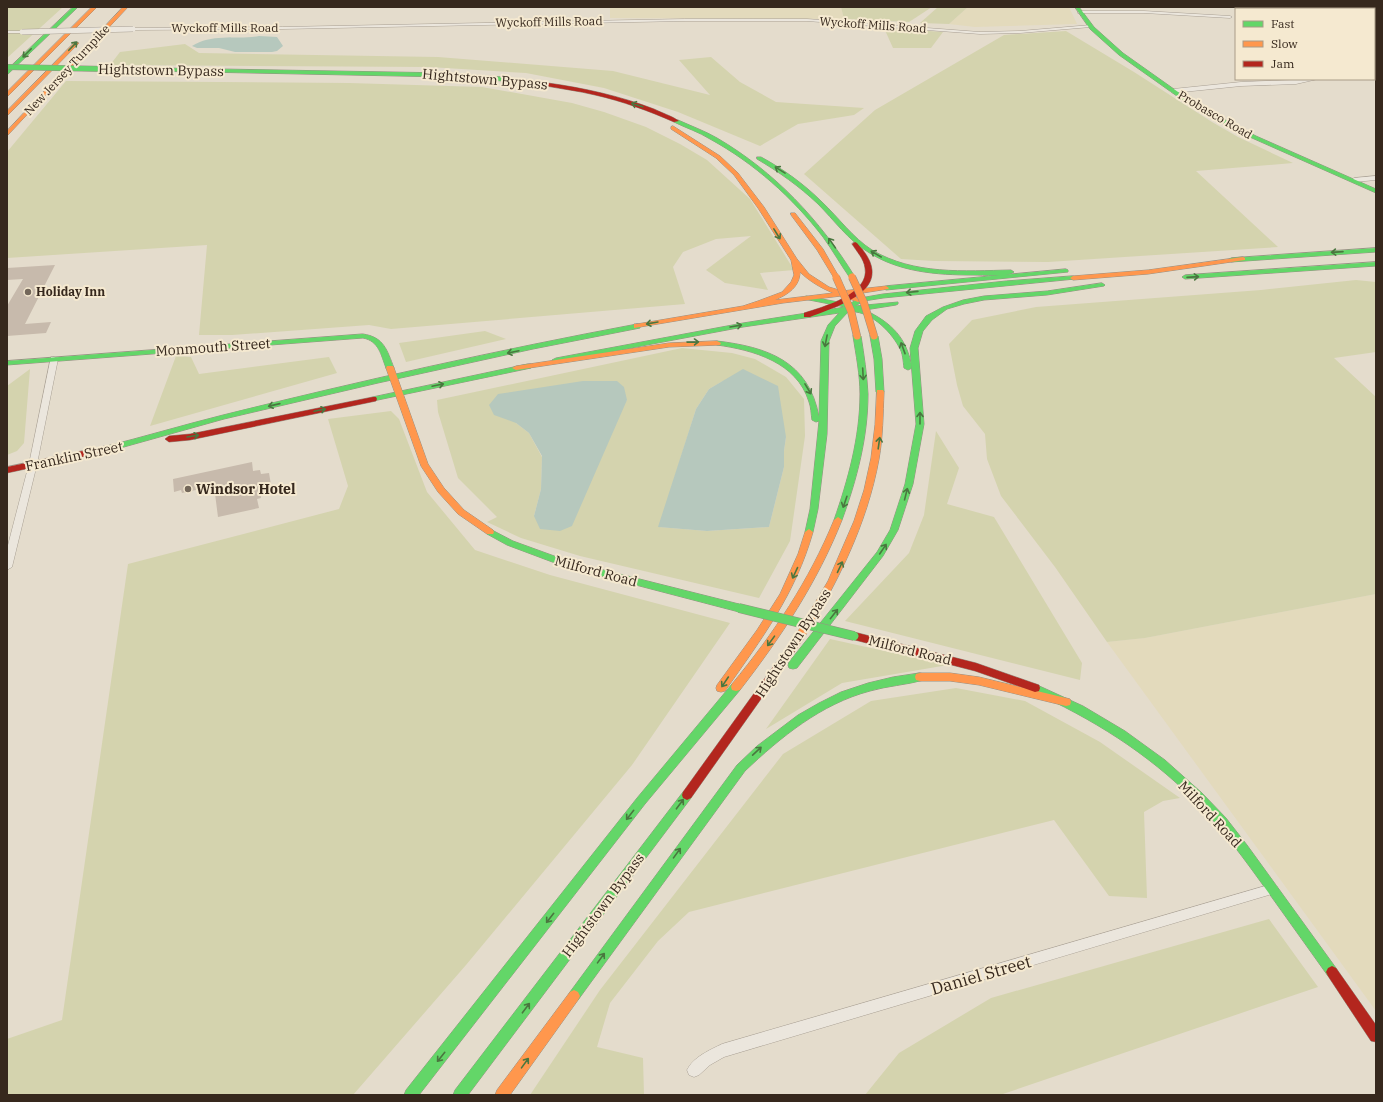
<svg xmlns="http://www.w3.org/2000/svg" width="1383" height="1102" font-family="'IBM Plex Serif',serif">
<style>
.farmland{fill:#e3dabc}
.green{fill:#d4d3ae;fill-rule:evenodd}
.water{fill:#b6c8bd}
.building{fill:#c7baac}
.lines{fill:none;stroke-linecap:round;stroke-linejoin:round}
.street-casing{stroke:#a9a094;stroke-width:1}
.fast-casing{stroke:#989084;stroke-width:1}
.slow-casing{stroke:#989084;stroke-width:1}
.jam-casing{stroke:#989084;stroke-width:1}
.street{fill:#ebe6dd;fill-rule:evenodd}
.fast{fill:#63d668;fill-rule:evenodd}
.slow{fill:#ff974d;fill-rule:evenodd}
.jam{fill:#b3261e;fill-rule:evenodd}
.street-bridge-casing{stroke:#a9a094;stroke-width:6;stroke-linecap:butt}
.fast-bridge-far1-casing{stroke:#989084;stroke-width:6;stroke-linecap:butt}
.fast-bridge-casing{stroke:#989084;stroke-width:10;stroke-linecap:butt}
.slow-bridge-casing{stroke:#989084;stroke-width:8;stroke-linecap:butt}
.street-bridge{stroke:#ebe6dd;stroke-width:5}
.fast-bridge-far1{stroke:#63d668;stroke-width:5}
.fast-bridge{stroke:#63d668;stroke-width:9}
.slow-bridge{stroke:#ff974d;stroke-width:7}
.oneway{stroke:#4a763f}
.poi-dot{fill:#73675a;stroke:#f5e9d0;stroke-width:1.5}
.labels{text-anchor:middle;stroke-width:4;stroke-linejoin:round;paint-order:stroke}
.far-street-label{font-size:12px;fill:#36281d;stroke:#f5e9d0}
.far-poi-label{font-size:12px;font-weight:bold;fill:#36281d;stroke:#f5e9d0;text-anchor:start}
.street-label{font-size:14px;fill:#36281d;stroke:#f5e9d0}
.poi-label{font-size:14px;font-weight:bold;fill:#36281d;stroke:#f5e9d0;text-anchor:start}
.near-street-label{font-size:17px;fill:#36281d;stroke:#f5e9d0}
</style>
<rect width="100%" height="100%" fill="#e4dccc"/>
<path class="farmland" d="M610,7H841L844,19L610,18Z
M968,7H1069L1077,24L975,27L949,24Z
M1376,594V1011L1107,642L1145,638Z"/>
<path class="green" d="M7,7H63L7,58Z
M841,7H932L909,22L844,19Z
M938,7H968L949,24L920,23Z
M1260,7H1376V35H1374V9H1261Z
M884,28L943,32L931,48H893Z
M1066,31L1134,72L1212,122L1238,137L1293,163L1196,171L1278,247L1048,262L934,261L901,259L804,174L875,110L1004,35Z
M185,44L199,53L438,57L613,71L710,95L679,60L711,57L740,82L776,102L864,108L854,115L798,124L760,146L678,112L604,88L526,73L429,67L110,65L120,52Z
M66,81L349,83L482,87L572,103L604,112L646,127L680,144L707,160L750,199L794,270L760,273L768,290L725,283L706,270L751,236L716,239L683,252L673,267L685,304L391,329L369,325L232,335H199L207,245L7,258V152Z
M1356,280L1376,282V352L1334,358L1376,397V594L1145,638L1107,642L1055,567L1001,496L987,459L985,434L963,406L957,385L949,344L972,320L1036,307L1261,290Z
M485,331L506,339L406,362L399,343Z
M682,348L732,353L755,359L786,377L804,399L805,436L790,541L759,598L580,556L521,538L487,522L497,517L458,478L438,412L437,400ZM723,381L786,437L784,451V467L769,527L707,531L659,527L696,409L709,389ZM627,400L534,516L541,489L542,457L529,433L516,423Z
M176,356L191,357L199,374L329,357L337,373L150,426Z
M30,369L24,443L17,451L7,455V386Z
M391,411L399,419L427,492L475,550L550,575L730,623L632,765L466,965L353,1095H7V1039L62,1020L128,564L339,509L348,486L328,419Z
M936,431L959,468L947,504L994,517L1082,663L1080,680L845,621L909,553L924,515Z
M830,639L948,665L842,683L766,729Z
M956,688L1025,701L1100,742L1180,798L1163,801L1144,812L1147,898L1109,896L1054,820L689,912L658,941L610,1003L597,1047L643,1058L644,1095H530L600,990L783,754L871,701Z
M1269,919L1318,987L1000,1095H865L899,1053L991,998Z"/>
<path class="water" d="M259,36L277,37L283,46L277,51L272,52H235L219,48H197L192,46C212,33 236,40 259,36Z
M743,369L778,386L786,437L784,451V467L769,527L707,531L658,527L696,409L709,389Z
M583,381H617L624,387L627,400L572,526L560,531L540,529L534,516L541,489L542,456L529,433L516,423L494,415L489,405L498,394Z"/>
<path class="building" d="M55,265L25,324L51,322L46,333L7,336V306L23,279L7,280V268Z
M252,462L253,471L260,470L261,474L269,473L271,485L260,487L261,498L257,499L259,508L218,517L214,486L182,493L181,490L174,492L173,479Z"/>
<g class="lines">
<g class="street-casing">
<path id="street" d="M1080,11H1144L1230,16L1232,17L1230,18L1144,13H1078Z
M685,19H807L980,32L1020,31L1091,25L1093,26L1091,27L1020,33L980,34L807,21H685L282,29L133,30L131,29L133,28L282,27Z
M7,31H22L24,32L22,33H7Z
M1374,68H1376V72H1374Z
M1318,79L1296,84L1241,86L1173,93L1170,91L1173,89L1241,82Z
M1376,176V180L1354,182L1351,180L1354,178Z
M51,357H54L58,359L37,464L12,567L7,570V549L29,464Z
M1272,884L1276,885L1278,889L1276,893L1272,894L724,1057L710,1065L699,1075L694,1077L689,1075L687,1070C693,1057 710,1050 722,1044Z"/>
</g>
<g class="fast-casing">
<path id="fast" d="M73,7H78L7,75V70Z
M1075,7H1079L1094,27L1123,53L1195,104L1256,136L1376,189V193L1252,138L1191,106L1119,55L1090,29Z
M106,67L448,73L503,77L548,83L551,85L548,87L503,81L448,77L104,70L103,69Z
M674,120H678C691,126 705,131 717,138C775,172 820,220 855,277L854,278H850C841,265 833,251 823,237C793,198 754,163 710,139C699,132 686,128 674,122Z
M757,157H761C783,169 804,184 822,202C838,217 853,238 872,250C914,275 964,271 1011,270L1014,272C1008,277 982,275 973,275C936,275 899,272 868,252C848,240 834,220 818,204C799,186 779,172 757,159Z
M1376,248V252L1231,262L1228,260L1231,258Z
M1376,262V266L1185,279L1182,277L1185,275Z
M1066,269L1068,270V272L886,290L883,288L886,286Z
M1073,276L1075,277V279L883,298L864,301L855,306L898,302V304L896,305L865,310C892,323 907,338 912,368L908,370L904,368C903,361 903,353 899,347C890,330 868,309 848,312L835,326L829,341L827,434L818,509L813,532L809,535L805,532L810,509L819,421L816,422L812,420C811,414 811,407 809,402C797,362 753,350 717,345L713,343L717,341C767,347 809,361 819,417L821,341L828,325L839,313L743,327L556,362L552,360L556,358L743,323L845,307L804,299L803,298L806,296L849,304L860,298L883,294L1006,281Z
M1102,283L1105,285L1104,286L1047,295L984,300L964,304L947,309L932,320L923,331L918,348L924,424L913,484L898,530L883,556L797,668L793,669L789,668L788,665L789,662L877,552L890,530L905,484L916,424L910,348L915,331L926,316L943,307L963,300L984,296L1047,291Z
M637,324H640V328L533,349L378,383L224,419L106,452L102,449L103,447C143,437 183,425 223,415C360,381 498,350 637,324Z
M363,334C384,337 387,350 394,368L393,370H387L386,368C381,355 379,341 363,338L7,365V361Z
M854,334H857L861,336C864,355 867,374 868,394C868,437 857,479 842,520L838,523L834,520C848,480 860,437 860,394C860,375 856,355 853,336Z
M871,334H874L878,336L882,359L884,392L880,394L876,392L874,359L870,336Z
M528,364H531V368L373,401L369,399L373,397Z
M490,529L513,541L568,561L739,604L742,606L744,608L742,610L739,612L563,566L507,545L487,534L486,532L487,530Z
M920,673L924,674L925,677L924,680C906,685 887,686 870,691C821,704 781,737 745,771L578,1000L574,1002L570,1000L568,996L570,992L737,765L757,746L798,715L819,703L841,692L868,683L893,677Z
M736,683L740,684L741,687L740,690L645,804L419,1095H404L406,1090L637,798L732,684Z
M1035,684L1083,706L1125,731L1165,760L1202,793L1226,818L1247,845L1336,968L1338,972L1336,976L1332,978L1328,976C1308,948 1288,920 1268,892C1245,860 1222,828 1194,800C1148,753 1091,718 1031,691L1030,688L1031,685Z
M687,790L691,792L692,795L691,798L468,1095H453L455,1090L683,792Z"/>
</g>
<g class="slow-casing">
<path id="slow" d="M92,7H97L7,97V92Z
M123,7H128L7,136V131Z
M75,42L79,43L7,116V111Z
M673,126L720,156L738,173L764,207L797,259L809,274L829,287L842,291L886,286L889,288L888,289L850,295L860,299V301L858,302L841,296L783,303L634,328V324H637L743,306L758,301L782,292L791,282L794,275L791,260L758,208L734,175L716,158L671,129V127ZM800,272C809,281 821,288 833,293L775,300C787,295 800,287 800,272Z
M791,213H795L823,249L839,277L838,278H834L817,250L791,215Z
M1243,257L1245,258V260L1148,274L1073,280L1070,278L1073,276L1148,270Z
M717,341L721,343L720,345L669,347L516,370L512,368L516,366L669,343Z
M387,366H393L394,368L428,464L444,488L464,510L493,530L494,532L493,534H487L458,514L438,492L421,466L386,368Z
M877,390H883L884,392C883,414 883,437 879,459C867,525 837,584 802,641H796L794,638L828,581L854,521L864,490L871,458L875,425Z
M838,517L842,520C817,583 781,637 740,690L736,691L732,690L731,687L732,684C774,633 809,581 834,520Z
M809,529L813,532C795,595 762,638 725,691L721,692L717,691L716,688L717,685L757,630L780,594L798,554L805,532Z
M920,673H950L979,677L1066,698L1070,699L1071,702L1070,705L1066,706L979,685L950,681H920L916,680L915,677L916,674Z
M574,990L578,992L580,996L578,1000L510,1095H495L497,1090L570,992Z"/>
</g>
<g class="jam-casing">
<path id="jam" d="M548,83C584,88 620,96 654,109C662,113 672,116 679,121L674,122C649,111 622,101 595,95C579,91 562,89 546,86V84Z
M855,242L857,243C863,250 871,259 872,270C875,297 829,309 810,317H804V313C823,307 870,294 865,268C864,259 857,252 852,244Z
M373,397H376L377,399L376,401L190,440L169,442L165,439L169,436L190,434Z
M106,446L109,447L110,449L109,451L7,473V467Z
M854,632L976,663L1039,685L1040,688L1039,691L1035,692L975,671L851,639L849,636L851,633Z
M799,634L802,635L804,638L802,641L691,798L687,800L683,798L682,795L683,792L796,635Z
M1332,966L1336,968L1376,1025V1042L1371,1041L1328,976L1326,972L1328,968Z"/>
</g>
<use href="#street" class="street"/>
<use href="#fast" class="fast"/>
<use href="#slow" class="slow"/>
<use href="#jam" class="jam"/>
<g class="street-bridge-casing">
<path id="street-bridge" d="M22,32L133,29"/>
</g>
<g class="fast-bridge-far1-casing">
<path id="fast-bridge-far1" d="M7,67L106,69"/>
</g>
<g class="fast-bridge-casing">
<path id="fast-bridge" d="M739,608L854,636"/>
</g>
<g class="slow-bridge-casing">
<path id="slow-bridge" d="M836,277L851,311L857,336
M852,277L864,303L874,336"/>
</g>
<use href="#street-bridge" class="street-bridge"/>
<use href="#fast-bridge-far1" class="fast-bridge-far1"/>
<use href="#fast-bridge" class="fast-bridge"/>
<use href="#slow-bridge" class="slow-bridge"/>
</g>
<defs><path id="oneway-shaft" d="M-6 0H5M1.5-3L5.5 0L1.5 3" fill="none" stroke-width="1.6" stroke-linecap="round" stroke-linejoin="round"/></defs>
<g class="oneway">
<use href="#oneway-shaft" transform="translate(73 46) rotate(-46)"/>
<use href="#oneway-shaft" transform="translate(27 53) rotate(135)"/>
<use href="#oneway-shaft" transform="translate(637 105) rotate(-162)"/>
<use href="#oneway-shaft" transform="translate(780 170) rotate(-148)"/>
<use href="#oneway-shaft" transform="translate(777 234) rotate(58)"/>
<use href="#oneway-shaft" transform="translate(832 243) rotate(-125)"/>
<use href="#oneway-shaft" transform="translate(1337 252) rotate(176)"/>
<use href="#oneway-shaft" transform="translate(876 254) rotate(-150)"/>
<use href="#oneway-shaft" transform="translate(1193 277) rotate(-4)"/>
<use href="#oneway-shaft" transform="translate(912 292) rotate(174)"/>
<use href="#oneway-shaft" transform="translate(652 323) rotate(170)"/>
<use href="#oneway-shaft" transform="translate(736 326) rotate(-10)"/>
<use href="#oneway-shaft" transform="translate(826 341) rotate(101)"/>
<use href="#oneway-shaft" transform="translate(693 342) rotate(-1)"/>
<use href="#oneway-shaft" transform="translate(903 348) rotate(-110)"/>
<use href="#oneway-shaft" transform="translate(513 352) rotate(168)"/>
<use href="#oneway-shaft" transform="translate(863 374) rotate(87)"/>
<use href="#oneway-shaft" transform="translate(438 385) rotate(-12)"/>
<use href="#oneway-shaft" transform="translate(808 389) rotate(59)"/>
<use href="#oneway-shaft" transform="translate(274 405) rotate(167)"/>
<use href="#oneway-shaft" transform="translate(320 410) rotate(-12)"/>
<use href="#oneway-shaft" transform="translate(920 418) rotate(-90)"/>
<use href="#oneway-shaft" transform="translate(193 436) rotate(-9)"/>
<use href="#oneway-shaft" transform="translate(879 443) rotate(-82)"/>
<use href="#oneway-shaft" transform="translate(906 494) rotate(-76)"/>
<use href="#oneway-shaft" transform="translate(845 502) rotate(109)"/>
<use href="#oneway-shaft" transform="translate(883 549) rotate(-56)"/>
<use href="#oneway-shaft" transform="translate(840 567) rotate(-65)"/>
<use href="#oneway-shaft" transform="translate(795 573) rotate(115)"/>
<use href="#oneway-shaft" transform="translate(834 614) rotate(-52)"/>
<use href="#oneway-shaft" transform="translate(771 641) rotate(126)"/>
<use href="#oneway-shaft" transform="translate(725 682) rotate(124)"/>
<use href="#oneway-shaft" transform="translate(757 751) rotate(-43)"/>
<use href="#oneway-shaft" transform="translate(680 804) rotate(-53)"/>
<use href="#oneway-shaft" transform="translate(630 815) rotate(128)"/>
<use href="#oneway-shaft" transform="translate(677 853) rotate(-54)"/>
<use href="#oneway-shaft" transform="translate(550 918) rotate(128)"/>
<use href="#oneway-shaft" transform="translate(601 958) rotate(-54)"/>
<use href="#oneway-shaft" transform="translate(526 1008) rotate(-53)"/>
<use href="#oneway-shaft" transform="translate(441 1057) rotate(129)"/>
<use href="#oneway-shaft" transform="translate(525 1063) rotate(-54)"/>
</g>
<g class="poi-dot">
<circle cx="28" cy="292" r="4"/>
<circle cx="188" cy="489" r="4"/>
</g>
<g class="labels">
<g class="far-street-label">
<text transform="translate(549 22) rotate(-1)" y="4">Wyckoff Mills Road</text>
<text transform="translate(873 25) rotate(4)" y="4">Wyckoff Mills Road</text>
<text x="225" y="32">Wyckoff Mills Road</text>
<text transform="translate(67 70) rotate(-47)" y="4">New Jersey Turnpike</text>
<text transform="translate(1215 115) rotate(30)" y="4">Probasco Road</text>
</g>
<g class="far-poi-label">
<text x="36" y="296">Holiday Inn</text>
</g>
<g class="street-label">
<text transform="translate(161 70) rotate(1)" y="5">Hightstown Bypass</text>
<text transform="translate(485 79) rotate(5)" y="5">Hightstown Bypass</text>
<text transform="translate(213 347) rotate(-4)" y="5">Monmouth Street</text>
<text transform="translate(74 456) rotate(-12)" y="5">Franklin Street</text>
<text transform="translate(596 571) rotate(15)" y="5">Milford Road</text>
<text transform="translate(793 643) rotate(-57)" y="5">Hightstown Bypass</text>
<text transform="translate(910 650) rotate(14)" y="5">Milford Road</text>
<text transform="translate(1210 814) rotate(47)" y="5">Milford Road</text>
<text transform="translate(603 905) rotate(-53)" y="5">Hightstown Bypass</text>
</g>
<g class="poi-label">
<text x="196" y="494">Windsor Hotel</text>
</g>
<g class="near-street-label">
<text transform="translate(981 975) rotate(-16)" y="6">Daniel Street</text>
</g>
</g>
<rect width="1383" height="1102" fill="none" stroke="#36281d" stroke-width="16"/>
<rect x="1235" y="8" width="140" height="72" fill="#f5e9d0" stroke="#a99c88"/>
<rect x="1243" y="21" width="20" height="6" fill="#63d668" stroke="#a99c88"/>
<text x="1271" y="28" font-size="12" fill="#36281d">Fast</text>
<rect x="1243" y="41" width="20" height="6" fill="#ff974d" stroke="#a99c88"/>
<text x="1271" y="48" font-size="12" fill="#36281d">Slow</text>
<rect x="1243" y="61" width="20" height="6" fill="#b3261e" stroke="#a99c88"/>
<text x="1271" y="68" font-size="12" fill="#36281d">Jam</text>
</svg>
